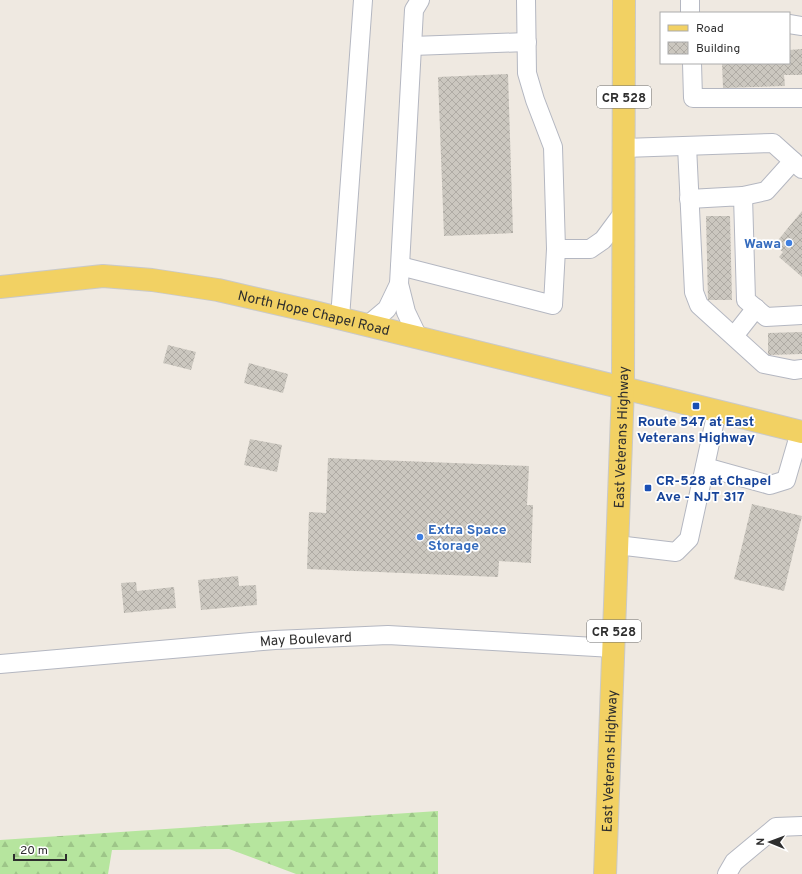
<svg xmlns="http://www.w3.org/2000/svg" width="802" height="874" font-family="Overpass,sans-serif">
<style>
.forest{fill:url(#forest-firs)}
.building{fill:url(#building-cross-hatch)}
.lines{fill:none;stroke-linecap:round;stroke-linejoin:round}
.minor-casing{stroke:#b4b7c1;stroke-width:20}
.major-casing{stroke:#c9c9c9;stroke-width:24}
.minor{stroke:#fff;stroke-width:18}
.major{stroke:#f2d163;stroke-width:22}
.shop-dot{fill:#3f7fe0;stroke:#fff;stroke-width:1.5}
.transit-dot{fill:#1a4fb4;stroke:#fff;stroke-width:1.5}
.labels{text-anchor:middle;stroke-width:3.5;stroke-linejoin:round;paint-order:stroke}
.shield{fill:#fff;stroke:#6d6d6d;stroke-width:1}
.shield-label{font-size:13px;font-weight:bold;fill:#2e2e2e}
.shop-label{font-size:14px;font-weight:bold;fill:#366cbe;stroke:#fff;text-anchor:end}
.street-label{font-size:14px;fill:#2e2e2e;stroke:#fff}
.transit-label{font-size:14px;font-weight:bold;fill:#164399;stroke:#fff}
</style>
<defs>
<pattern id="forest-firs" width="22" height="20" patternUnits="userSpaceOnUse"><rect width="22" height="20" fill="#b6e59e"/><path d="M5 1l3.5 6h-7zM16 11l3.5 6h-7z" fill="#9dc588"/></pattern>
<pattern id="building-cross-hatch" width="8" height="8" patternUnits="userSpaceOnUse"><rect width="8" height="8" fill="#cbc7bf"/><path d="M0 0l8 8M0 8l8-8" fill="none" stroke="#afaba4"/></pattern>
</defs>
<rect width="100%" height="100%" fill="#efe9e1"/>
<path class="forest" d="M438,811V874H296L229,849L112,850L108,874H0V840Z"/>
<path class="building" d="M802,49V75H784L785,86L723,88L722,63H789V50Z
M508,74L513,233L444,236L438,77Z
M802,211V277L779,257L783,252L774,245Z
M706,216H730L732,300H708Z
M802,332V354L768,355V333Z
M168,345L196,352L191,370L163,363Z
M249,363L288,374L283,393L244,383Z
M250,439L282,445L277,472L244,465Z
M328,458L529,466L527,505H533L531,563L499,561L498,577L307,569L309,512L326,513Z
M752,504L802,516L784,591L734,579Z
M238,576L239,586L256,585L257,605L201,610L198,580Z
M136,582L137,591L174,587L176,608L124,613L121,583Z"/>
<g class="lines">
<g class="minor-casing">
<g id="minor">
<path d="M690,0V13"/>
<path d="M789,24L802,26"/>
<path d="M412,46L527,42"/>
<path d="M692,63L693,98H802"/>
<path d="M687,146L694,292L699,305L764,364L794,370L802,369"/>
<path d="M624,148L773,143L802,169"/>
<path d="M743,196L766,191L793,161"/>
<path d="M689,199L743,196L746,300L766,317L802,315"/>
<path d="M556,249H590L603,240L623,213"/>
<path d="M400,266L553,305L556,249L553,147L535,100L527,73L526,0"/>
<path d="M340,318L363,0"/>
<path d="M368,325L387,309L399,284"/>
<path d="M734,336L756,308"/>
<path d="M418,337L406,312L399,284L414,10L420,0"/>
<path d="M705,467L770,485L786,480L800,432"/>
<path d="M617,545L676,552L689,539L717,411"/>
<path id="s1" d="M0,664L275,640L388,635L613,648"/>
<path d="M727,874L734,862L776,827L802,826"/>
</g>
</g>
<g class="major-casing">
<g id="major">
<path id="s2" d="M0,287L103,276L152,280L218,290L314,312L802,432"/>
<path id="s3" d="M605,874L623,388L624,0"/>
</g>
</g>
<use href="#minor" class="minor"/>
<use href="#major" class="major"/>
</g>
<g class="shop-dot">
<circle cx="789" cy="243" r="4"/>
<circle cx="420" cy="537" r="4"/>
</g>
<g class="transit-dot">
<rect x="692" y="402" width="8" height="8" rx="2"/>
<rect x="644" y="484" width="8" height="8" rx="2"/>
</g>
<g class="labels">
<g class="shield">
<rect x="597" y="86" width="54" height="22" rx="3"/>
<rect x="587" y="620" width="54" height="22" rx="3"/>
</g>
<g class="shield-label">
<text x="624" y="102">CR 528</text>
<text x="614" y="636">CR 528</text>
</g>
<g class="shop-label">
<text x="781" y="248">Wawa</text>
<text x="428" y="534" text-anchor="start">Extra Space<tspan x="428" dy="16">Storage</tspan></text>
</g>
<g class="street-label">
<text dy="5" stroke="none"><textPath href="#s2" startOffset="318">North Hope Chapel Road</textPath></text>
<text dy="5" stroke="none"><textPath href="#s3" startOffset="437">East Veterans Highway</textPath></text>
<text dy="5" stroke="none"><textPath href="#s1" startOffset="307">May Boulevard</textPath></text>
<text dy="5" stroke="none"><textPath href="#s3" startOffset="113">East Veterans Highway</textPath></text>
</g>
<g class="transit-label">
<text x="696" y="426">Route 547 at East<tspan x="696" dy="16">Veterans Highway</tspan></text>
<text x="656" y="485" text-anchor="start">CR-528 at Chapel<tspan x="656" dy="16">Ave - NJT 317</tspan></text>
</g>
</g>
<rect x="660" y="12" width="130" height="52" fill="#ffffff" stroke="#ababab"/>
<rect x="668" y="25" width="20" height="6" fill="#f2d163" stroke="#ababab"/>
<text x="696" y="32" font-size="12" fill="#2e2e2e">Road</text>
<rect x="668" y="42" width="20" height="12" fill="url(#building-cross-hatch)" stroke="#ababab"/>
<text x="696" y="52" font-size="12" fill="#2e2e2e">Building</text>
<g transform="translate(770 842) rotate(271)" stroke="#ffffff" stroke-width="3" paint-order="stroke">
<path d="M0-3L7 15L0 10L-7 15Z" fill="#2e2e2e"/>
<text y="-6" font-size="11" font-weight="bold" text-anchor="middle" fill="#2e2e2e">N</text>
</g>
<path d="M14 854v6h52v-6" fill="none" stroke="#2e2e2e" stroke-width="2"/>
<text x="20" y="854" font-size="12" fill="#2e2e2e" stroke="#ffffff" stroke-width="3" paint-order="stroke">20 m</text>
</svg>
